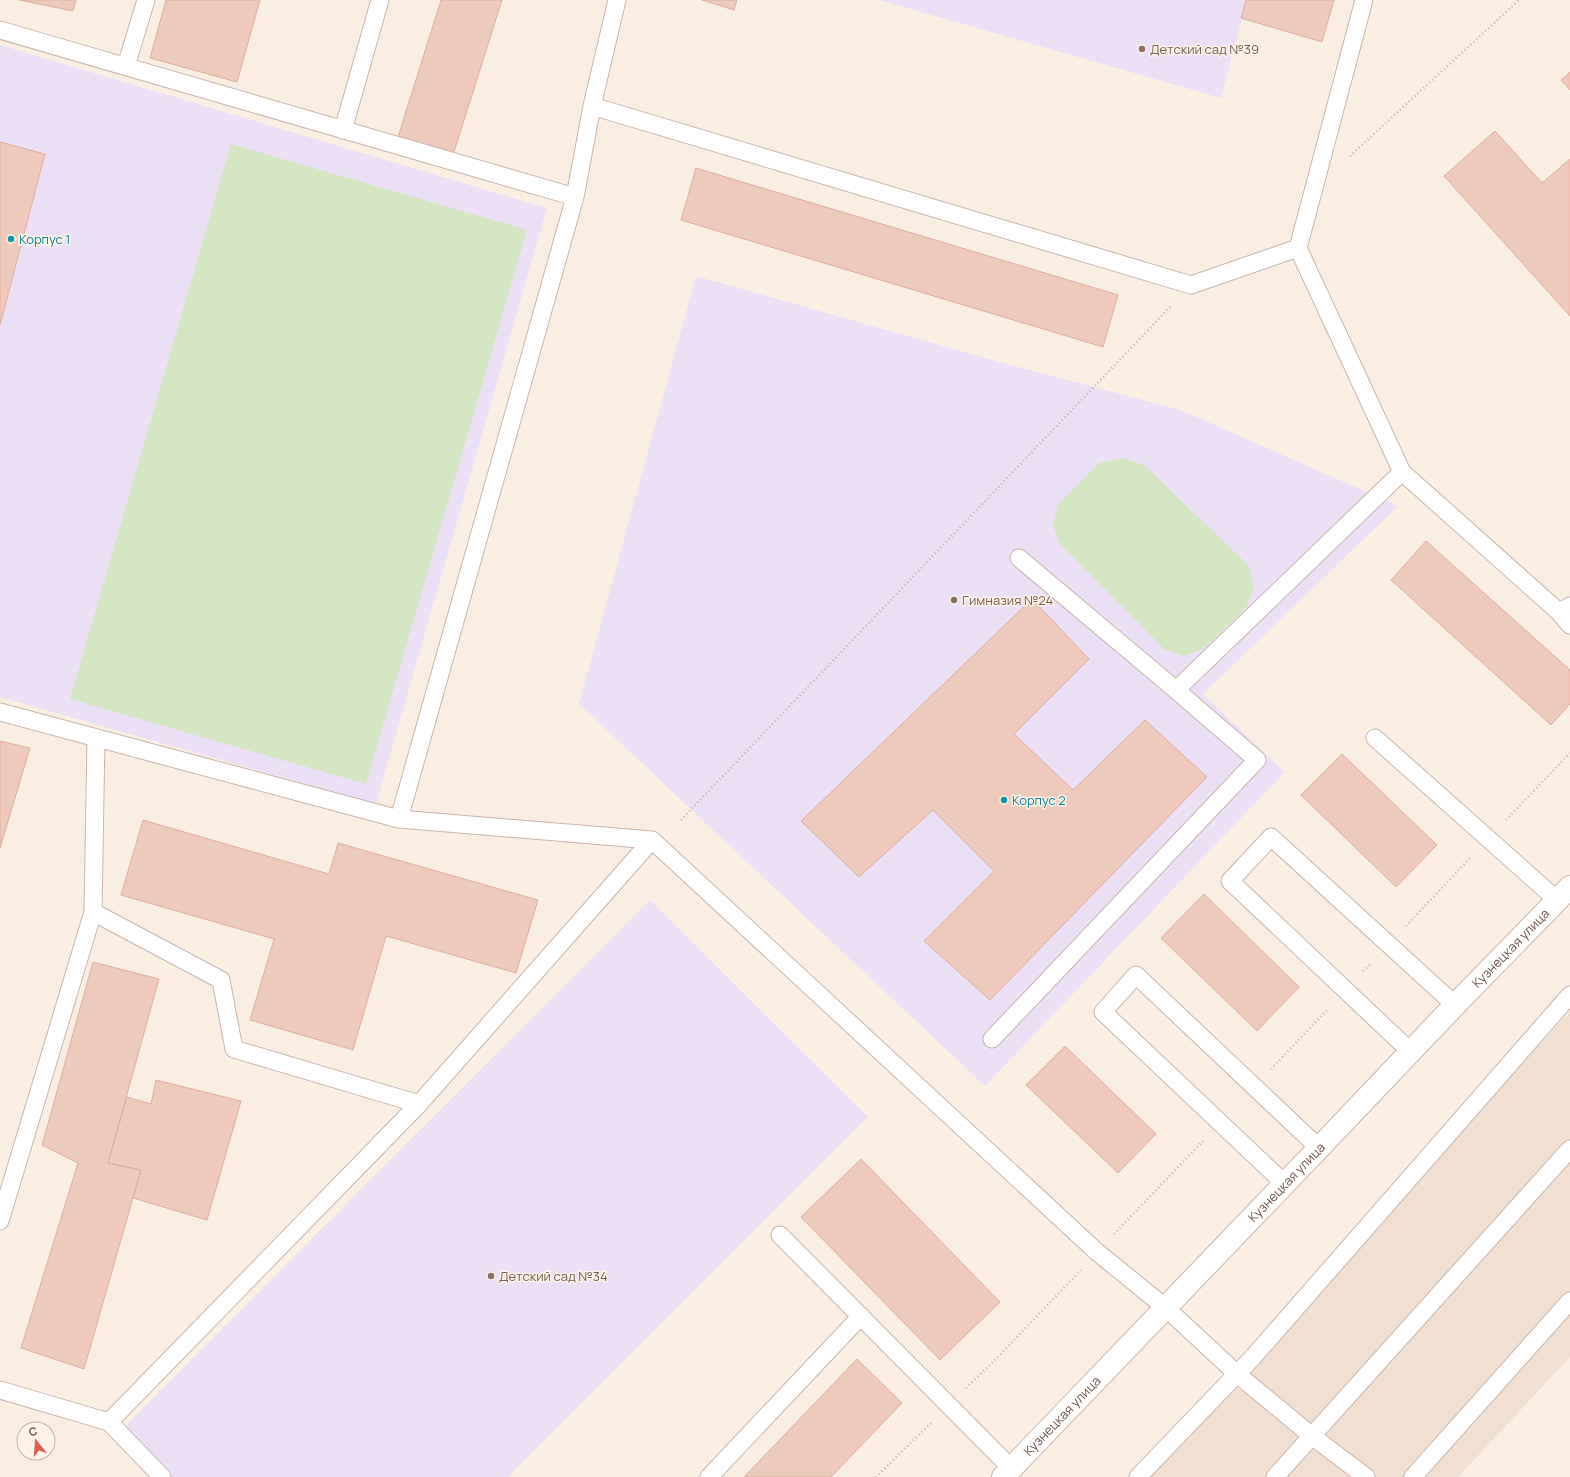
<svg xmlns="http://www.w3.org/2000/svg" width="1570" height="1477" font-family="Manrope,sans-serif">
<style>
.residential{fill:#f1dfd2}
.education{fill:#ebe0f6}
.green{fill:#d5e6c2}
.building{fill:#eecabc;stroke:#dfaf9e}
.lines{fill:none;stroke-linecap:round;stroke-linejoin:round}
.service-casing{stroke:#cab5aa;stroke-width:19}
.secondary-casing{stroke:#cfb6ab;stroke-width:24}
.path{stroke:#d2ada0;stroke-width:2.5;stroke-dasharray:1 3;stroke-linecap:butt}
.service{stroke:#fff;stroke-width:17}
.secondary{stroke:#fff;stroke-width:22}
.education-dot{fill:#8d6e63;stroke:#fef3e8;stroke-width:1.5}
.culture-dot{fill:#0f9aa8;stroke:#fef3e8;stroke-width:1.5}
.labels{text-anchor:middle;stroke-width:3;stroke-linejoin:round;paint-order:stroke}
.education-label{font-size:13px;fill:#785e54;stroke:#fef3e8;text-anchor:start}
.culture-label{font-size:13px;fill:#0d838f;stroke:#fef3e8;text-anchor:start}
.street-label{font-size:13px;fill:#70544b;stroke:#fef3e8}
</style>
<rect width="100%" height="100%" fill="#faeee3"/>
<path class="residential" d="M1570,1012V1357L1458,1477H1139Z"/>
<path class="education" d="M879,0H1247L1221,98Z
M0,45L547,208L376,804L0,697Z
M696,276L1007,364L1181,410L1398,506L1203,694L1285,772L985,1086L579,704Z
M650,900L868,1117L508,1477H157L115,1436Z"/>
<path class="green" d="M231,144L527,230L366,784L70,699Z
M1123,458L1144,465L1248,565L1254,586L1246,608L1202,650L1183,656L1164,649L1059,543L1053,525L1058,505L1099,463Z"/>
<path class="building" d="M19,0H76L73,11Z
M166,0H260L237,82L150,58Z
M441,0H502L453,155L398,137Z
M702,0H737L734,10Z
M1246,0H1334L1322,42L1241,18Z
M1570,72V90L1561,80Z
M1495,131L1542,183L1570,159V316L1444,176Z
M0,142L45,154L0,325Z
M696,168L1118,295L1103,347L681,220Z
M1426,541L1570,670V704L1551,725L1391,580Z
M1032,599L1089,659L1014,734L1073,790L1145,720L1207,777L990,1000L924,941L994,871L933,810L859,877L801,821Z
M0,741L30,748L0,848Z
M1342,754L1437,845L1396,887L1301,795Z
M143,820L329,874L338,843L538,900L516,973L386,936L353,1050L250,1020L274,939L121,895Z
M1204,894L1299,987L1257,1031L1161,938Z
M93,962L159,979L108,1163L141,1170L84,1369L21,1348L78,1163L42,1145Z
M1065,1046L1156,1134L1118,1173L1026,1085Z
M156,1080L241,1101L207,1220L133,1198L141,1170L108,1163L127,1097L151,1104Z
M861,1159L1000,1302L940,1360L801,1217Z
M857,1359L902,1403L831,1477H744Z"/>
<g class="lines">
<g class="service-casing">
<path id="service" d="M1364,0L1298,248L1402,472L1559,612L1570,606
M0,30L575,197
M126,66L146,0
M592,106L1191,285L1298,248
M343,130L380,0
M1019,558L1176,690L1402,472
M1559,612L1570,625
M0,712L399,819L652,840L1097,1252L1166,1308L1237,1374L1312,1436L1366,1477
M1375,738L1557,900
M399,819L575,197L592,106L617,0
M93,912L221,980L234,1049L419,1104
M992,1039L1257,760L1176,690
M1411,1052L1230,881L1271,837L1455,1005
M1285,1184L1103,1012L1136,975L1319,1148
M0,1221L93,912L96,738
M780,1235L1011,1468
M0,1390L109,1422L419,1104L652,840
M109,1422L162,1477
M709,1477L861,1316
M1138,1477L1254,1356L1570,995
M1275,1477L1570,1149
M1413,1477L1570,1301"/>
</g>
<g class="secondary-casing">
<g id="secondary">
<path id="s1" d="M1003,1477L1319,1148L1455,1005L1570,887"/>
</g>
</g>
<path class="path" d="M1350,156L1519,0
M681,820L1172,305
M1506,820L1570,753
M1406,926L1471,857
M1363,971L1371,964
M1271,1069L1328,1009
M1114,1234L1203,1141
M966,1388L994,1361L1081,1270
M876,1477L931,1423"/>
<use href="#service" class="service"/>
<use href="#secondary" class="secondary"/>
</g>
<g class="education-dot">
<circle cx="1142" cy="49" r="4"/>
<circle cx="954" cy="600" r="4"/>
<circle cx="491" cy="1276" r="4"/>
</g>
<g class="culture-dot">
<circle cx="11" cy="239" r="4"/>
<circle cx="1004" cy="800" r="4"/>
</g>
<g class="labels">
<g class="education-label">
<text x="1150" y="54">Детский сад №39</text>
<text x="962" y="605">Гимназия №24</text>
<text x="499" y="1281">Детский сад №34</text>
</g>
<g class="culture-label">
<text x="19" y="244">Корпус 1</text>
<text x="1012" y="805">Корпус 2</text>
</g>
<g class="street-label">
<text dy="5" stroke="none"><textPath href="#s1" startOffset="733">Кузнецкая улица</textPath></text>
<text dy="5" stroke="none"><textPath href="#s1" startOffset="409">Кузнецкая улица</textPath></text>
<text dy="5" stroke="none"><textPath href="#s1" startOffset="85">Кузнецкая улица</textPath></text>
</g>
</g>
<g transform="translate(36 1441) rotate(343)"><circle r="19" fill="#fef3e8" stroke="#c5b3a9"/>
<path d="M0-3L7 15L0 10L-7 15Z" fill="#dc5f50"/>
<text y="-6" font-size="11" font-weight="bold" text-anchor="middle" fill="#70544b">С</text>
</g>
</svg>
